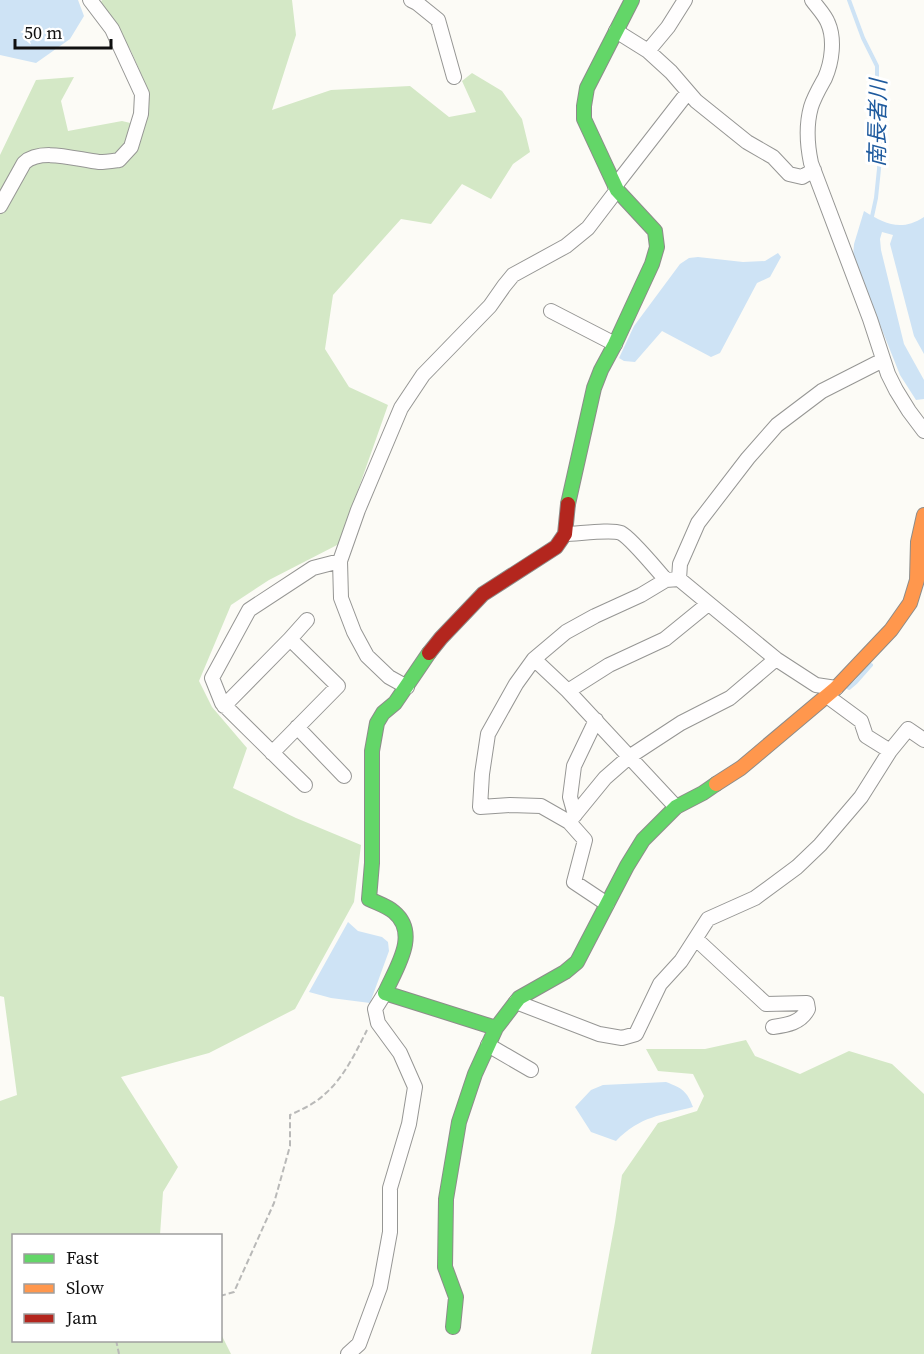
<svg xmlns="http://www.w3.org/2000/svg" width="924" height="1354" font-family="'Source Serif 4','Noto Sans JP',serif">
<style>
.forest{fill:#d4e8c6}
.water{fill:#cee3f5}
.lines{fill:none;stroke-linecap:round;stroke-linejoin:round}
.stream{stroke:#cee3f5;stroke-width:4}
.street-casing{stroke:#969694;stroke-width:16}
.fast-casing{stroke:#8d8c8a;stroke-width:16}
.slow-casing{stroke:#8d8c8a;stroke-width:16}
.jam-casing{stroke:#8d8c8a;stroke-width:16}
.path{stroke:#b9b9b8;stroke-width:2;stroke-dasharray:6 3;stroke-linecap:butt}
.street{stroke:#fffefe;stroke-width:14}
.fast{stroke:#63d668;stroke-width:14}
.slow{stroke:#ff974d;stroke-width:14}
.jam{stroke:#b3261e;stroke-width:14}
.labels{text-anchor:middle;stroke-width:6;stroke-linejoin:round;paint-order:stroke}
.water-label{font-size:22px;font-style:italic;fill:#1e5a9e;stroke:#fff}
</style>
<rect width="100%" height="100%" fill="#fcfbf6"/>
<path class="forest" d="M102,0H292L296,35L272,110L331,90L410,86L449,117L476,112L462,81L472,73L502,91L522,119L530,152L513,164L491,199L462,184L431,224L401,219L333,295L325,349L349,387L388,405L339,544L269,580L231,605L199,681L212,707L247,748L233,788L296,818L361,845L354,902L295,1009L209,1053L121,1077L178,1167L163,1192L160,1235L14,1236V1340H220L221,1334L231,1354H0V1101L17,1095L4,997L0,996V155L36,80L74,77L61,101L68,131L122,121L143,126L150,94L131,51L101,2Z
M746,1040L755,1056L800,1074L849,1051L892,1064L924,1094V1354H591L615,1222L622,1175L658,1123L697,1111L704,1096L693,1074L658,1071L646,1049H705Z"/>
<path class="water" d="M0,0H78L84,16L70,39L36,63L0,55Z
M864,211C885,224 901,232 924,217V354L914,336L890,244L893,235L882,232L880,239L881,250L904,344L924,380V399L916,400L900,375L853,257L854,244Z
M778,253L781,257L770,277L757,283L720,353L711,357L662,331L635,362L624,361L619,358L634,326L680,264L689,258L698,257L743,262L765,261Z
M348,922L358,931L382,937L388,942L389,951L370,1003L331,998L309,992Z
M666,1082C682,1088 687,1091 693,1107C662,1115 640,1116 616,1141L591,1132L575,1107L591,1090L603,1085Z"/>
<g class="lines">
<path class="stream" d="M849,0L863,38L877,66V89L881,122L879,169L876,198L871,221
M849,688L856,682L871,665"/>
<g class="street-casing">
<path id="street" d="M411,0L417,3L438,20L454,77
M812,0C817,7 825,15 828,23C835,39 832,62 825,78C820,87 814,97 811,107C806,125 807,144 811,163L870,319L888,374L896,390L909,411L924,431
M616,31L648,51L671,72L696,101L747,142L773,157L789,174L802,177L814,170
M648,51L668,27L685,0
M615,186L688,92
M0,206L24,163C41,147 78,160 99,162C106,162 112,161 119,160L131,147L141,114L142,94L112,29L90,0
M551,311L615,344
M565,534C577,534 611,529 621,533C631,538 657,570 666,580
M290,639L307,620
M534,659L568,691L676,807
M407,687L389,677L367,656L354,632L341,598L340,561L358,510L401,408L423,375L490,306L504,286L513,275L566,246L588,228L617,190
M836,688L816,685L776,659L679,579L680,564L698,523L748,458L777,425L822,391L883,360
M568,691L609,665L665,639L708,604
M827,696L861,721L866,736L890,751L908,729L924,740
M224,706L290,639L338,686L272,753
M297,727L344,776
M305,785L222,703L212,678L249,610L313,568L340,561
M575,815L570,797L574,766L596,720
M569,822L605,778L629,757L681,723L730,698L776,659
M607,904L574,882L585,840L569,822L541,806L510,805L480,807L482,774L488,734L516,684L534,659L566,632L595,616L641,595L666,580L679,579
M696,939L766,1004L807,1003L808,1009C801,1023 787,1025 773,1027
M516,1002L599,1034L622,1038L636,1034L660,984L681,961L708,919L755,898L797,867L820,845L861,797L890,751
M488,1045L531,1070
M348,1354L359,1344L380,1287L390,1232V1188L409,1124L415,1087L400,1053L378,1023L375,1009L385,993"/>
</g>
<g class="fast-casing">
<path id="fast" d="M568,504L594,388L601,370L615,344L652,264L657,247L655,231L617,190L584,119V106L587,88L632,0
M429,653L395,703L383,713L377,723L372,751V863L369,899C377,903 387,906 394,912C420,934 396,968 385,993L496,1028
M453,1327L456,1297L445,1267L446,1199L459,1122L475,1074L496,1028L519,998L565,972L577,962L627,866L643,840L676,807L703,793L716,784"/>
</g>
<g class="slow-casing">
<path id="slow" d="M716,784L741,768L836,688L891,630L910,603L917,580L918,542L924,515"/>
</g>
<g class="jam-casing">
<path id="jam" d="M429,653L441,638L483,594L556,547L565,534L568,504"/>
</g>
<path class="path" d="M220,1296L234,1292L274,1203L290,1146V1115C303,1109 316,1103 326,1093C344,1077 356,1052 367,1030
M116,1340L119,1354"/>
<use href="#street" class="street"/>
<use href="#fast" class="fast"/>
<use href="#slow" class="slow"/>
<use href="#jam" class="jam"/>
</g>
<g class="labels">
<g class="water-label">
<text transform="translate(877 123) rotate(-89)" y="8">南長者川</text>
</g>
</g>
<rect x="12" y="1234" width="210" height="108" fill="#ffffff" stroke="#9f9f9f" stroke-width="1.5"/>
<rect x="24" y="1254" width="30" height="9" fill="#63d668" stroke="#9f9f9f" stroke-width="1.5"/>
<text x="66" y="1264" font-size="18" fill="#101010">Fast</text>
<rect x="24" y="1284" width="30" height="9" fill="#ff974d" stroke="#9f9f9f" stroke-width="1.5"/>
<text x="66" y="1294" font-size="18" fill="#101010">Slow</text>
<rect x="24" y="1314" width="30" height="9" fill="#b3261e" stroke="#9f9f9f" stroke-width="1.5"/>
<text x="66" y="1324" font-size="18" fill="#101010">Jam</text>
<path d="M15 39v9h96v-9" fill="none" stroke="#101010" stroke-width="3"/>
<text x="24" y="39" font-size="18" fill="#101010" stroke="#ffffff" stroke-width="4.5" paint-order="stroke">50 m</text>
</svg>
